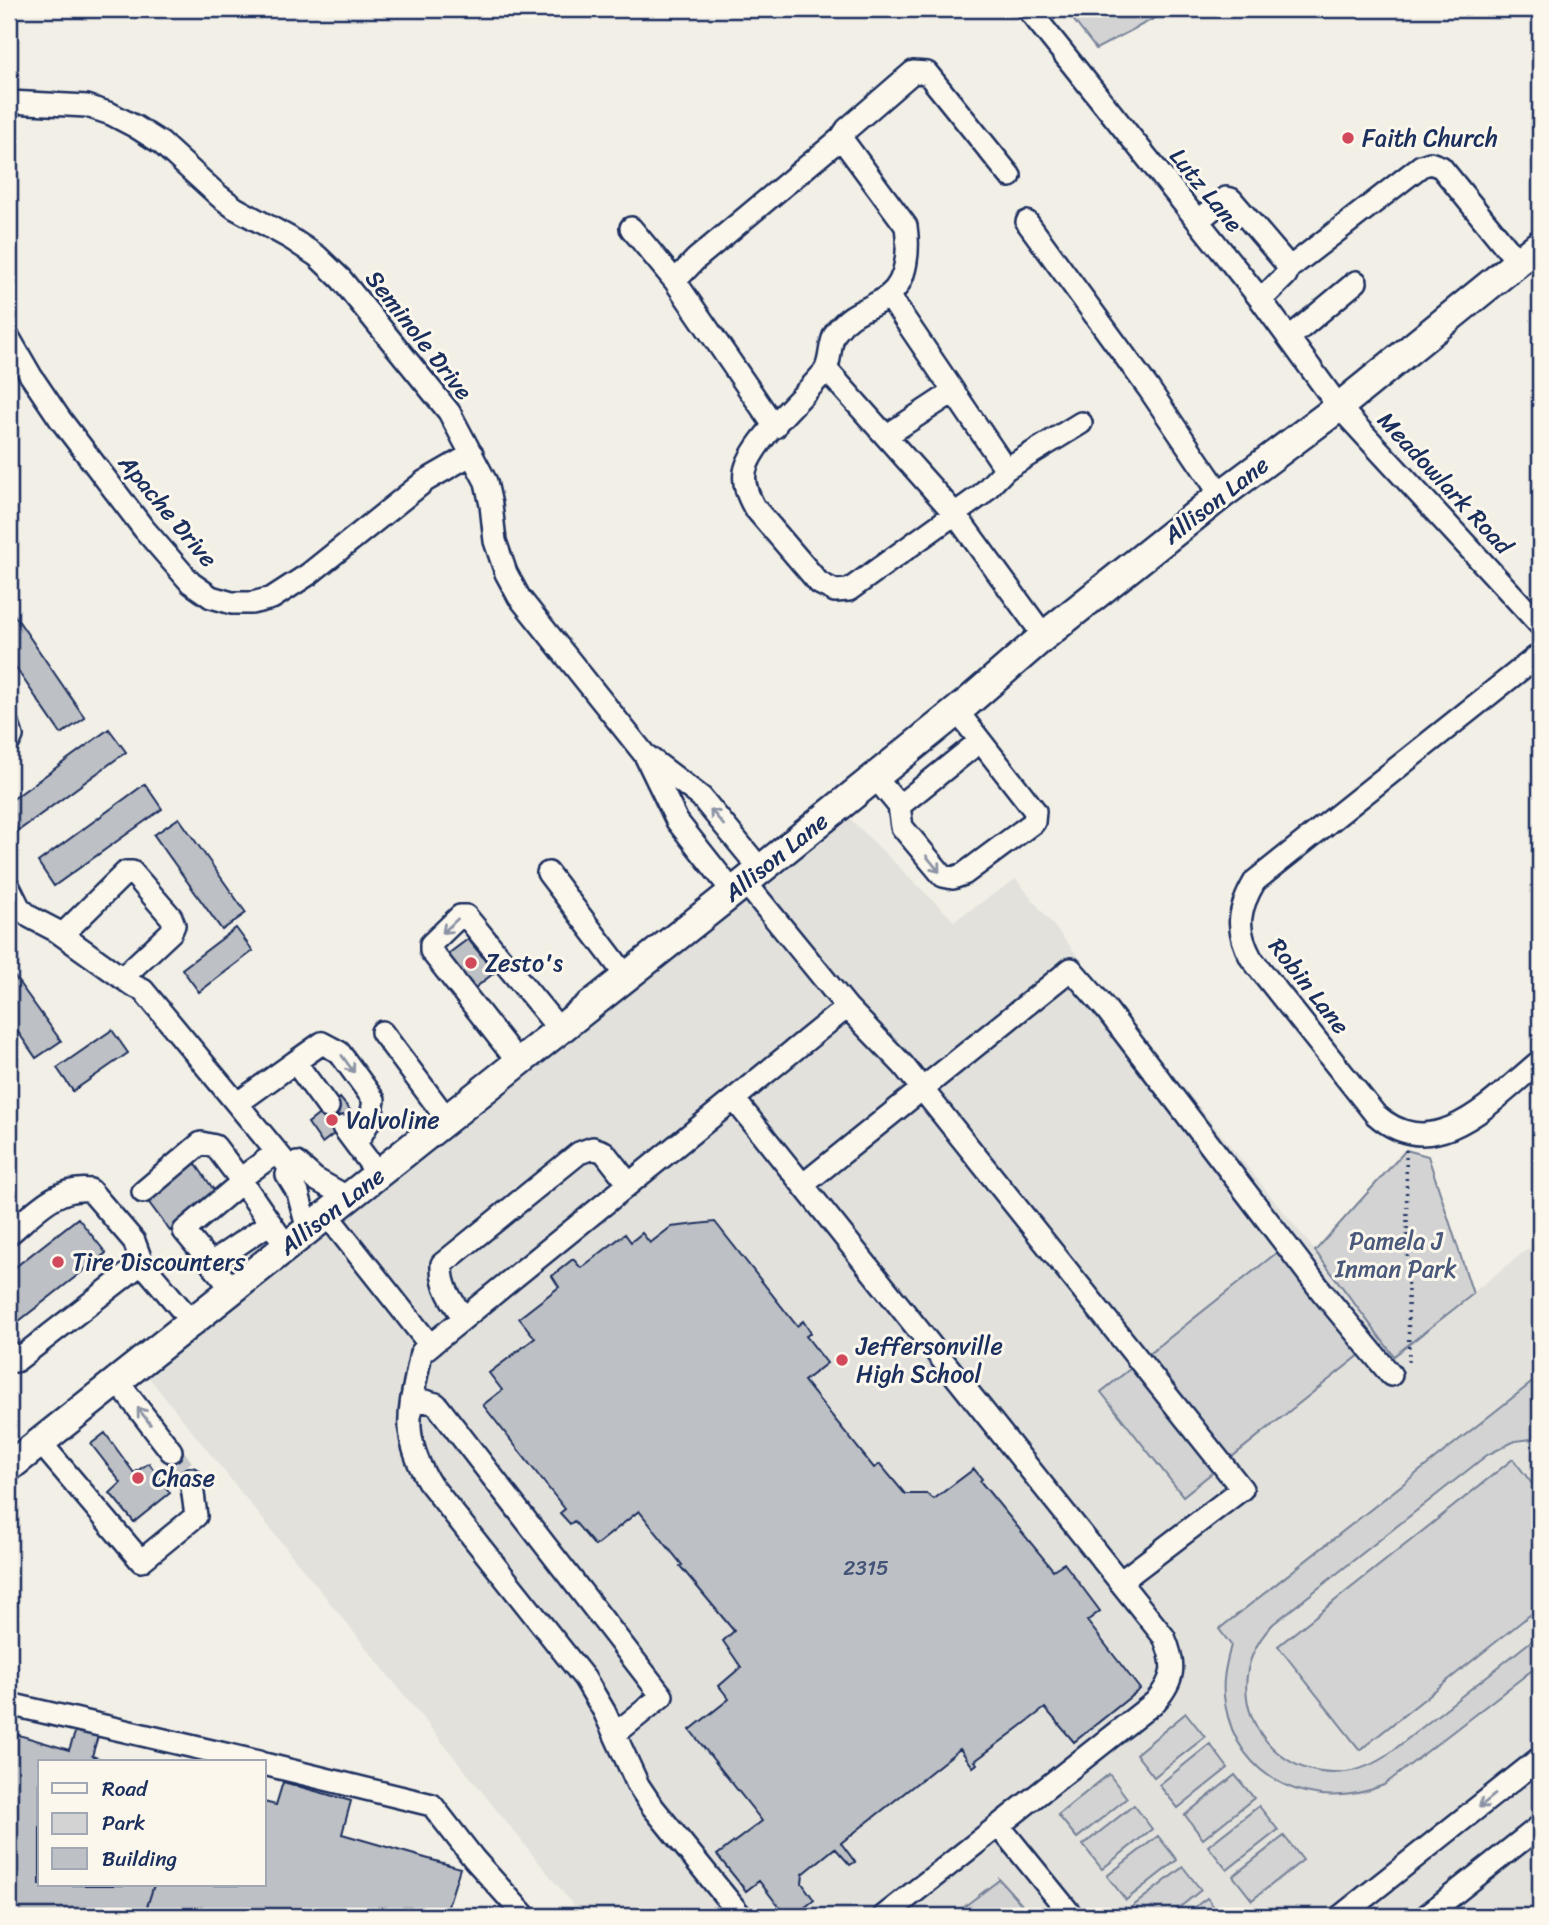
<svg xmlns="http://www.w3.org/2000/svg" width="1549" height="1925" font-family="Sriracha,sans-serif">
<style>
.built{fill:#e2e1dc}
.green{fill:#d2d3d2;stroke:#768198;stroke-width:2}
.building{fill:#bdc0c4;stroke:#1b2f5e;stroke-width:2}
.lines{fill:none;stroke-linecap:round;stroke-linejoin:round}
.minor-tunnel{stroke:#c7c9cb;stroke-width:21;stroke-dasharray:21 10;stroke-linecap:butt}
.minor-casing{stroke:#1b2f5e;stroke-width:26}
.major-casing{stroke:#1b2f5e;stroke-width:33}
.path{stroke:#1b2f5e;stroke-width:3.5;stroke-dasharray:2 5;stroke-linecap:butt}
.minor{stroke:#fbf7ec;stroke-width:21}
.major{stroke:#fbf7ec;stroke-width:28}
.oneway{stroke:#8b93a5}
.poi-dot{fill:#d1495b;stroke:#fbf7ec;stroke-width:2.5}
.labels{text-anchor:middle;stroke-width:6;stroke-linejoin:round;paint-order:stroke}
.number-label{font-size:21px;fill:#445378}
.poi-label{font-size:24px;fill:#1b2f5e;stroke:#fbf7ec;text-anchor:start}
.street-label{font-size:24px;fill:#1b2f5e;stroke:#fbf7ec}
.park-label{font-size:24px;fill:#49587b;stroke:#fbf7ec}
</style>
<rect width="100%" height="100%" fill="#f2efe6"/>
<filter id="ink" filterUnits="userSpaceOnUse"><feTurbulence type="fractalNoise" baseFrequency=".0143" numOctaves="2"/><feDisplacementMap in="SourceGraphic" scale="14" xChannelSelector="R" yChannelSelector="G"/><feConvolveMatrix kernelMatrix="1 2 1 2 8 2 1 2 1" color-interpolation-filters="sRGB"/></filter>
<g filter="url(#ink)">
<path class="built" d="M838,807L954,921L1016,879L1315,1251L1394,1356L1540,1239V1916H582L138,1364Z"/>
<path class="green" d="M1065,9H1172L1096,49Z
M1406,1150L1428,1156L1473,1294L1394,1356L1315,1251Z
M1294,1239L1376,1342L1183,1496L1101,1392Z
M1540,1376V1438L1515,1441L1487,1455L1273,1624C1198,1703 1295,1816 1386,1756L1540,1634V1664L1384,1785C1314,1814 1237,1781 1225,1703C1221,1683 1226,1664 1231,1645L1219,1629Z
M1513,1459L1540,1494V1607L1360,1750L1278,1646Z
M1186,1713L1205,1737L1154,1777L1136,1754Z
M1210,1744L1228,1768L1178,1808L1159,1785Z
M1109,1774L1127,1798L1077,1838L1058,1815Z
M1235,1775L1254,1798L1203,1839L1185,1815Z
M1134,1805L1152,1829L1102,1869L1083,1845Z
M1259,1806L1278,1830L1227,1870L1208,1846Z
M1158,1836L1177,1860L1126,1900L1107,1876Z
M1284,1836L1303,1860L1252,1900L1233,1876Z
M1183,1867L1201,1890L1169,1916H1140L1132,1907Z
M999,1879L1032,1916H952L999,1880Z
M1207,1898L1221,1916H1183Z"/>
<path class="building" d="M9,607L85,718L61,734L9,658Z
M109,729L126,752L18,831L9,819V802Z
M145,784L162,809L54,886L38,862Z
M179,818L246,913L222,930L154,835Z
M236,928L253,951L199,992L182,969Z
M468,939L495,972L475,988L448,954Z
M9,969L61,1041L36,1058L9,1019Z
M112,1030L128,1053L73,1091L57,1068Z
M340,1098L356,1117L322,1143L308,1123Z
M195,1163L216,1193L170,1231L147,1200Z
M78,1218L106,1253L19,1321L9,1306V1272Z
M715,1222L797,1326L803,1321L811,1333L806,1336L827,1363L804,1381L874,1468L880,1464L905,1494H927L934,1499L974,1469L982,1479L980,1481L1053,1570L1064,1563L1100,1611L1087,1621L1140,1689L1074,1742L1045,1708L975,1761L977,1764L973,1767L960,1749L841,1843L855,1862L850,1865L835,1848L803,1874L802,1883L814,1900L794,1916H786L759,1881L746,1891L717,1855L762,1821L690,1730L729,1699L719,1686L741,1667L723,1641L734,1631L680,1566L682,1565L639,1511L595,1546L574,1521L570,1524L560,1513L565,1509L483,1405L502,1390L489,1373L535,1338L519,1318L559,1287L552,1276L573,1259L581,1268L625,1234L631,1242L642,1233L650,1243L671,1227Z
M105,1433L134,1473L149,1463L170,1493L134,1522L110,1493L121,1483L91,1444Z
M76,1730L98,1736L92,1756L110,1762H40V1885H154L144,1916H18L9,1913V1732L69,1750Z
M283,1782L351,1801L342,1834L460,1868L445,1916H144L154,1885H264V1802L276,1805Z"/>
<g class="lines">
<path class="minor-tunnel" d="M171,1451L191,1479"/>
<g class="minor-casing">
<path id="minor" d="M1028,9L1261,300L1339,407L1540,625
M9,102L87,106L111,114L136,127L161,143L219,196L235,208L290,238L317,256L341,279L449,412L486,482L491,505L495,541L506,573L519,597L645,755L677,821L733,892
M1010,176L927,73L913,72L847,129L841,138L906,226C909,248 908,281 888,296C870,310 852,310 836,332C828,344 832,361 824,372C804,397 750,442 745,472C743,485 748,496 754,507L819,583L835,591L849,590L981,495L1006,469L1081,423
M1198,221L1226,198L1231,199L1284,261L1288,269L1286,275L1261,300
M1027,222L1149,389L1221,495
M631,228L675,281L775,427
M1288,269L1421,166L1430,163L1441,167L1518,262
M675,281L696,259L841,138
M889,296L1006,469
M9,338L31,376L60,419L144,529L191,583L211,597L232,603H252L272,598L309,574L425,481L472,454
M1289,338L1356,282
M826,369L955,514L1044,636
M886,436L953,392
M1540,654L1255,881C1238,910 1235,928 1251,958L1375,1114C1435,1168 1494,1099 1540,1061
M9,727L12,736L9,742
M647,756L701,797L761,870
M875,777L899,806L902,827L943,876L953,878L964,874L1034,822L1035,811L957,711
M899,806L980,741
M548,873L626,976
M745,882L847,1007L903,1065L1242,1489L1120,1582
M9,887L19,907L30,917L55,930L132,985L143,990L290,1168L287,1175L298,1193L308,1230
M62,935L126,872H132L171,917L174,925L171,932L122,978
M382,1032L447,1119
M295,1062L322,1043L339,1052L374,1100L371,1118L356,1144
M518,1062L431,951V944L460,916H466L559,1029
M734,1099L1164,1637C1176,1665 1175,1679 1155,1702L884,1916
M238,1103L295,1062L328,1107
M343,1127L378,1174
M290,1168L297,1163L315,1179L349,1198
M240,1179L287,1247
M804,1184L1071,969L1106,1009L1323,1293L1391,1375
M143,1192L201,1143L215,1146L240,1179L277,1152
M327,1215L430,1345
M9,1234C33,1214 56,1186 90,1190L134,1241L142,1263L192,1322
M211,1263L270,1223
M233,1290L184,1231L242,1182
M464,1318C451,1300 441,1286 442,1264L579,1153L593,1148L604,1152L629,1184
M9,1352L16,1361L142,1263
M117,1381L171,1451
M413,1398L436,1404L662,1696L615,1734
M40,1442L141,1561L196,1516L191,1479
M9,1704L259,1762
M264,1764L432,1805L474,1859L525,1916
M999,1826L1072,1916
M741,1916L652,1806L638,1785L604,1711L585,1679L428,1481C399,1431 411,1406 421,1353L847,1007
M1341,1916L1540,1758
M1426,1916L1540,1826"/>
</g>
<g class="major-casing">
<path id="major" d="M9,1467L733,892L968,702L1044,636L1221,495L1339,407L1540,244"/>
</g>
<path class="path" d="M1406,1150L1409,1367"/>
<use href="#minor" class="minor"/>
<use href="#major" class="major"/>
</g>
<defs><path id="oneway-shaft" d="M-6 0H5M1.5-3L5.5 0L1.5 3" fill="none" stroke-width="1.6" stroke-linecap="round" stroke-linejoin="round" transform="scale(1.75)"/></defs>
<g class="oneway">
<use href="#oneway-shaft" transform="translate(717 817) rotate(-130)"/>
<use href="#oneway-shaft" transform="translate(933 864) rotate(51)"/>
<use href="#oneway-shaft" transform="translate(450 926) rotate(137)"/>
<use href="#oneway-shaft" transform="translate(348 1064) rotate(54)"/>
<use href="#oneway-shaft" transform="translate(144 1416) rotate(-128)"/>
<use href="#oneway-shaft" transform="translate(1487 1801) rotate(141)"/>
</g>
</g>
<g class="poi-dot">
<circle cx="1348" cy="138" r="7"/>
<circle cx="471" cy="963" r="7"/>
<circle cx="332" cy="1120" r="7"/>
<circle cx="58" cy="1262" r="7"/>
<circle cx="842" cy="1360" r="7"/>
<circle cx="138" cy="1478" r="7"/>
</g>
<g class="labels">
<g class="number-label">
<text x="866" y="1575">2315</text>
</g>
<g class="poi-label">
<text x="1362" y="146">Faith Church</text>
<text x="485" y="971">Zesto's</text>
<text x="346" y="1128">Valvoline</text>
<text x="72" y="1270">Tire Discounters</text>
<text x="856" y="1354">Jeffersonville<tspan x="856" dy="28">High School</tspan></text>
<text x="152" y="1486">Chase</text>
</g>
<g class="street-label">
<text transform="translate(1206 190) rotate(51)" y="8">Lutz Lane</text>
<text transform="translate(419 335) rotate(52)" y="8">Seminole Drive</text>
<text transform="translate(1445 483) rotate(47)" y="8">Meadowlark Road</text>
<text transform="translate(1216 500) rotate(-38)" y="8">Allison Lane</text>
<text transform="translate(168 511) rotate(50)" y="8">Apache Drive</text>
<text transform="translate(776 857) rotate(-39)" y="8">Allison Lane</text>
<text transform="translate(1309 986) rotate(52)" y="8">Robin Lane</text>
<text transform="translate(332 1211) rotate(-38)" y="8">Allison Lane</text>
</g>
<g class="park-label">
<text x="1396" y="1249">Pamela J<tspan x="1396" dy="28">Inman Park</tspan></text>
</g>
</g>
<rect width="1549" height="1925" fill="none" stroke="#fbf7ec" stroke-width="35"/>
<rect x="18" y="18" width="1514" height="1890" fill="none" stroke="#1b2f5e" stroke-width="2.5" filter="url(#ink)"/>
<rect x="38" y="1760" width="228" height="126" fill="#fbf7ec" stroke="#a1a7b3" stroke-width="2"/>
<rect x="52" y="1783" width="35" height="10" fill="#fbf7ec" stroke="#a1a7b3" stroke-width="2"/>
<text x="102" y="1796" font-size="21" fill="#1b2f5e">Road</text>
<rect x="52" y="1813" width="35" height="21" fill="#d2d3d2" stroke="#a1a7b3" stroke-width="2"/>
<text x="102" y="1830" font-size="21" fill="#1b2f5e">Park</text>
<rect x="52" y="1848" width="35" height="21" fill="#bdc0c4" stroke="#a1a7b3" stroke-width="2"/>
<text x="102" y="1866" font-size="21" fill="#1b2f5e">Building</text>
</svg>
